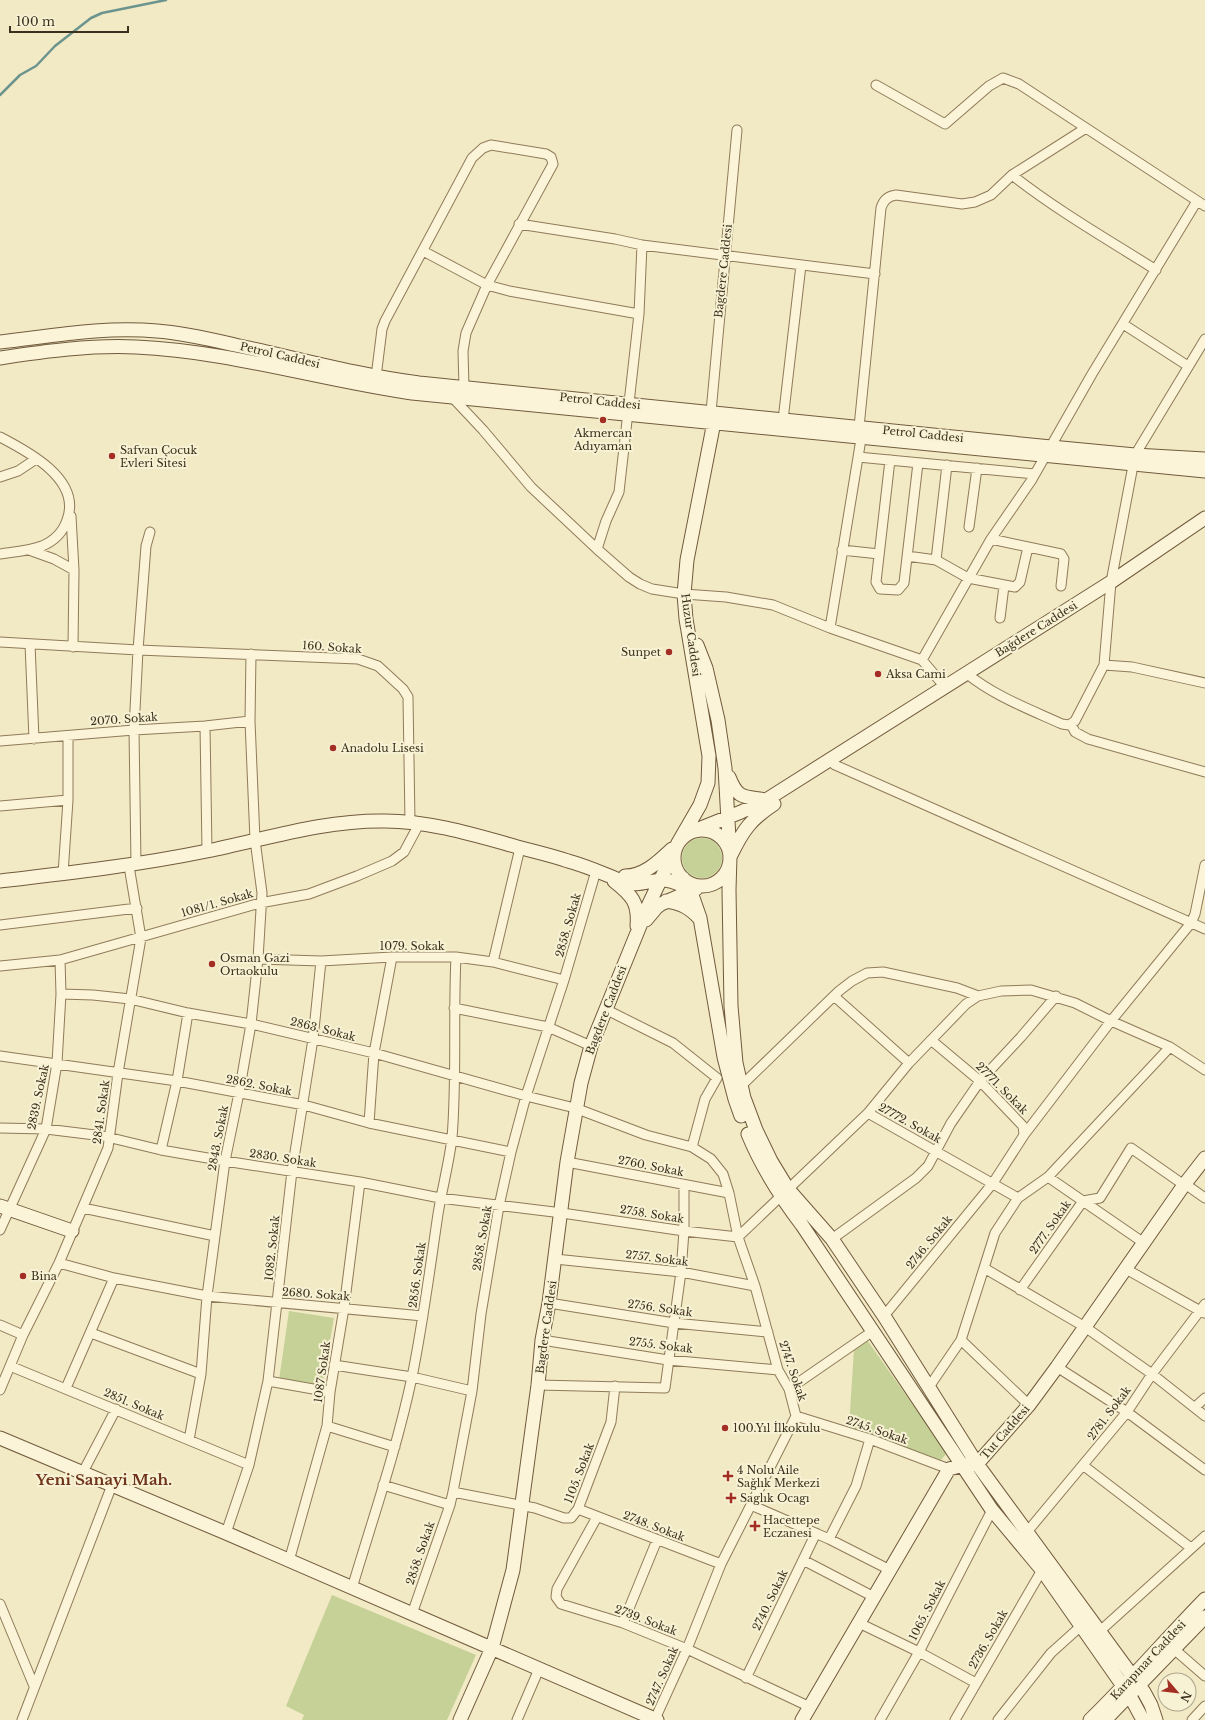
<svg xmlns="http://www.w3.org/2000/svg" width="1205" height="1720" font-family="'Libre Baskerville',serif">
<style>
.green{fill:#c5d197}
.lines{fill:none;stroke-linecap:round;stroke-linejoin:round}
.stream{stroke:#6c948e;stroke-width:2.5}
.street-casing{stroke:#8f7b59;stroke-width:11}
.secondary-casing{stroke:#715b3c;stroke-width:15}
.street{stroke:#fbf4d9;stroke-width:9}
.secondary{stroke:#fbf4d9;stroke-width:13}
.poi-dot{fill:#a32e24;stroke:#f8f2d5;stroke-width:1.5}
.labels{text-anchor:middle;stroke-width:4;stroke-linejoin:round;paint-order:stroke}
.street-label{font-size:11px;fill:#3e301e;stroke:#f8f2d5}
.poi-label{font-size:11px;fill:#3e301e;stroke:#f8f2d5;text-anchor:start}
.district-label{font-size:15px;font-weight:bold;fill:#6e331a;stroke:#f8f2d5}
</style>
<rect width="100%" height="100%" fill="#f2e9c5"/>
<path class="green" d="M682 858a20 20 0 1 1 40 0a20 20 0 1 1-40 0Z
M289,1311L334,1318L322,1386L279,1380Z
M867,1340L947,1453L941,1460L849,1427L854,1349Z
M332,1595L476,1655L447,1720H302L304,1715L286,1706Z"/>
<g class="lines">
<path class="stream" d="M0,95L20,75L36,66L55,46L91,18L102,13L166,0"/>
<g class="street-casing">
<path id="street" d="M876,85L945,124L989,86L1003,78L1019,84L1086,128
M1012,175C1058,211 1107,239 1156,270
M519,224L615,239L642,245L875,274
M423,251L487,285L509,291L639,314
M1123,324L1188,366
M376,377L382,329L385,321L472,158L483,148L491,145L546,154L551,157L553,164L487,285L466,333L463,351L464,387
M452,397L483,430L531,487L597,549L629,577L640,584L652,589L684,594L726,597L773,605L830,628L922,660
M711,412L737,130
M783,420L801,265
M859,427L881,208C883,201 888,196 896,195L962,204L975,202L991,195L1012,175L1086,128L1205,206
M0,437C29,452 82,480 67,520C63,532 54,541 42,546C29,551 14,552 0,554
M858,457L1035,474
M890,460L876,582L880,589L898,590L904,583L918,463
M0,477L18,471L36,459
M71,516L74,570L73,647
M969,527L977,468
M991,539L1061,554L1064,559L1061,586
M597,549L606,521L619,492L639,314L642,245
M29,550L54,559L74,570
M842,550L879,554
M907,556L936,560L968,578L1015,587L1020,582L1028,547
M936,560L947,465
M1000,618L1004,586
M830,628L861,439
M0,642L138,650L358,659L378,666L403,689L408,697L410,823
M30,644L34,739
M1104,665L1132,667L1205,683
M966,673C994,696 1029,709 1062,724L1069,725L1075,721L1104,665L1111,582L1135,455L1205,339
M945,687L922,660L991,539L1031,481L1092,374L1197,201
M1071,724L1075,732L1088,739L1205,772
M205,726L207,851
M0,741L134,730L205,726L250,721
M829,760L835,765L1205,929
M0,806L68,800
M136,864L134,730L138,650L146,546L150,532
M63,874L68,800V736
M0,925L137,908
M258,959L321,961L392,957H456L493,962L564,980
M493,962L520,848
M0,966L60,960L260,903L309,894L357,876L392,861L404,852L419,824
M61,994L93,995L130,999L188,1013L251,1024L374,1053L526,1096L575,1108L646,1135L692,1147L711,1159L723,1174L729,1193L738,1237L755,1286L778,1370L789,1389L796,1416L721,1564L687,1649L655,1719
M834,996L909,1063
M454,1008L548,1027L591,1046
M605,1009L673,1043L717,1078L705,1099L692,1147
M0,1056L177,1081L304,1105L369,1123L511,1152
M741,1086L839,991L852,981L867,973L883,972L957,988L978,996L1001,991L1031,990L1075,1003L1111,1021L1191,923L1195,914L1205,865
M868,1113L1018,1198
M369,1123L374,1053L392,957
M0,1128L46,1129L103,1136L161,1150L225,1161L360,1182L440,1198L562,1213L684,1231L738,1237L868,1113L909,1063L966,1004L978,996
M1024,1135L1111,1021L1170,1047
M161,1150L177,1081L188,1013
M567,1162L729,1193
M1048,1177L1170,1047L1205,1070
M1185,1184L1205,1198
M83,1208L215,1236
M0,1230L46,1129L57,1063L61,994L60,960
M832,1239L916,1178L928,1166L951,1123L980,1081L1021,1037L1056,996
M1144,1243L1048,1177L1018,1198L995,1233L984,1268L1085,1327L1152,1374L1205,1416
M555,1259L681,1272L755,1286
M59,1263L114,1278L207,1296L423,1316
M1126,1269L1204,1313
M1020,1290L1083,1201L1100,1198L1131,1148L1184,1185
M549,1303L674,1323L768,1332
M884,1316L993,1183L1024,1135L1023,1126L980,1081L931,1040
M0,1325L23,1335
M91,1333L201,1374
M542,1340L668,1360L778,1370
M961,1340L1029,1405
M334,1365L412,1377L472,1391
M10,1366L249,1465
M1057,1367L1127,1412L1205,1470
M268,1381L330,1392
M538,1385L665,1388L681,1272L684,1231V1185
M929,1387L961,1340L984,1268
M66,1388L114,1278
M789,1389L873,1331
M0,1390L23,1335L59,1263L108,1148L118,1073L141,938L129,866
M1195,1407L1205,1398
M796,1416L870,1439L949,1469
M327,1426L395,1447
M189,1440L201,1374L207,1296L225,1161L239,1093L251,1024L258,959L262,893L255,840L250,721L251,654
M1084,1466L1191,1548
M83,1472L116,1409
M383,1485L450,1505
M453,1492L535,1508L564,1518H571L578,1509L611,1422L615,1386
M751,1505L829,1539L890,1570
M578,1509L721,1564
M597,1517L557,1589L556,1597L561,1604L623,1623L687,1649L810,1707
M1027,1532L1127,1412L1152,1374L1205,1304
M226,1533L249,1465L268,1381L292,1171L313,1039L321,961
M829,1539L856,1486L870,1439
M803,1560L874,1597
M289,1561L327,1426L330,1392L344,1308L360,1182
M352,1588C373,1518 397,1448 412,1377C423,1323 430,1268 438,1214C442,1189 449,1163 452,1138C457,1078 453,1018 456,957
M0,1604L34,1686
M412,1614L450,1505L453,1492L472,1391L481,1314L499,1206L511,1152L526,1096L564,980L596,871
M623,1623L657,1540
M859,1623L919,1652L976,1683
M1100,1631L1205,1536
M1174,1649L1205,1676
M746,1678L816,1533
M22,1720L112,1485
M517,1720L539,1669
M880,1720L919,1652L992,1510
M955,1720L1042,1570
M998,1720L1051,1653L1081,1626
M1192,1720L1205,1706"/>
</g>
<g class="secondary-casing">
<path id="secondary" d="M0,342C52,336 105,326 157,331C184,333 209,339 235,345C296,358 357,375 419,383L1051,447L1135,455L1205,459
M0,358C46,351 90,345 136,347C229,351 320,380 412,393L1205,471
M697,645L706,668L718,720L725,768L730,856L729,890L731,1006L736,1063L744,1098L756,1130L771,1161L788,1189L832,1239L884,1316L977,1464L1144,1692L1151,1705L1156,1720
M729,777C738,800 744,796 766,800
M696,830L741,812L766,800L1111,582L1205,518
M674 858a28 28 0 1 1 56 0a28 28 0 1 1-56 0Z
M731,855C743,830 751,819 774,804
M625,876C644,876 658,862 672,849
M683,878L693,898L700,918L724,1057L735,1099L741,1116
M0,881C69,873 139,865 207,851C266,839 324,820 385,821C426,821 468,833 507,844C527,850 548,854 568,861C587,866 604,874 622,881C647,891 658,868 689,890
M614,881C632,895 639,903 637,926
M666,901C680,903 689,907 699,918
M646,920L656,908L661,904L696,889
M748,1134C762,1168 780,1196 802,1225L992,1510L1042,1570L1130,1696L1143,1720
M0,1206L72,1231
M0,1438L226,1533L657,1720
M460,1720L492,1648L513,1570L538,1385L542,1340L549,1303L567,1162L581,1083L591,1046L648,906L678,843L700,805L708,783L709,756L686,619L684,594L687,560L714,422
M802,1720L949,1469L963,1465L977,1464L1029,1405L1057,1367L1184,1185L1205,1158
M1090,1720C1130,1681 1166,1639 1205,1599
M1105,1720L1205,1617"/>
</g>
<use href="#street" class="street"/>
<use href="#secondary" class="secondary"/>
</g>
<g class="poi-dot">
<circle cx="603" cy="420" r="4"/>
<circle cx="112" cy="456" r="4"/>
<circle cx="669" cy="652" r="4"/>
<circle cx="878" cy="674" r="4"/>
<circle cx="333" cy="748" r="4"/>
<circle cx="212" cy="964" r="4"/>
<circle cx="23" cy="1276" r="4"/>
<circle cx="725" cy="1428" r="4"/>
<path d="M726 1470h4v4h4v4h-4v4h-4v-4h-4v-4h4z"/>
<path d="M729 1492h4v4h4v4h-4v4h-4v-4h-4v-4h4z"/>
<path d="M753 1520h4v4h4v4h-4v4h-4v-4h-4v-4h4z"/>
</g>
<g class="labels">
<g class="street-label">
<text transform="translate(723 271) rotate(-84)" y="4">Bagdere Caddesi</text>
<text transform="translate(280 355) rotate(13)" y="4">Petrol Caddesi</text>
<text transform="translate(600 401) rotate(6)" y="4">Petrol Caddesi</text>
<text transform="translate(923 434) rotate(6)" y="4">Petrol Caddesi</text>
<text transform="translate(1036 629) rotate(-32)" y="4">Bağdere Caddesi</text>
<text transform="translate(691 635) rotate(82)" y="4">Huzur Caddesi</text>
<text transform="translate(332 647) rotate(4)" y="4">160. Sokak</text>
<text transform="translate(124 719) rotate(-4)" y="4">2070. Sokak</text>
<text transform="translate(217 903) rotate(-16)" y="4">1081/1. Sokak</text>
<text transform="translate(568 925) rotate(-74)" y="4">2858. Sokak</text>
<text x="412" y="950">1079. Sokak</text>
<text transform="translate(606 1010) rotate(-69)" y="4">Bagdere Caddesi</text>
<text transform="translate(323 1029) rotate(14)" y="4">2863. Sokak</text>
<text transform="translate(259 1085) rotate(11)" y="4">2862. Sokak</text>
<text transform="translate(1002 1088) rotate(45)" y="4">27771. Sokak</text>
<text transform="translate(38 1097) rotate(-78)" y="4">2839. Sokak</text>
<text transform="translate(101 1112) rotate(-82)" y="4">2841. Sokak</text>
<text transform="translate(910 1123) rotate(29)" y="4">27772. Sokak</text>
<text transform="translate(218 1138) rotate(-79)" y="4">2843. Sokak</text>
<text transform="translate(283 1158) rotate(9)" y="4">2830. Sokak</text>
<text transform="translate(651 1166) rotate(11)" y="4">2760. Sokak</text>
<text transform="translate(652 1214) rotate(9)" y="4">2758. Sokak</text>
<text transform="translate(1050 1227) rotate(-55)" y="4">2777. Sokak</text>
<text transform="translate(482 1238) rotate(-80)" y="4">2858. Sokak</text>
<text transform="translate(929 1242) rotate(-51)" y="4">2746. Sokak</text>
<text transform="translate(272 1248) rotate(-84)" y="4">1082. Sokak</text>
<text transform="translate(657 1258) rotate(7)" y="4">2757. Sokak</text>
<text transform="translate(417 1275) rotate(-82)" y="4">2856. Sokak</text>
<text transform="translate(316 1294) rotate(4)" y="4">2680. Sokak</text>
<text transform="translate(660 1308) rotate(8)" y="4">2756. Sokak</text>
<text transform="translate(546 1327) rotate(-82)" y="4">Bagdere Caddesi</text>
<text transform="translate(661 1345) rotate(7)" y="4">2755. Sokak</text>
<text transform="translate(793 1371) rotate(71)" y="4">2747. Sokak</text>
<text transform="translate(322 1372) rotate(-82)" y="4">1087 Sokak</text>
<text transform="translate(134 1404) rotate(23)" y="4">2851. Sokak</text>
<text transform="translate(1109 1413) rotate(-53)" y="4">2781. Sokak</text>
<text transform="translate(877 1430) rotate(19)" y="4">2745. Sokak</text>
<text transform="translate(1005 1432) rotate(-49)" y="4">Tut Caddesi</text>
<text transform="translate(579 1473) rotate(-69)" y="4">1105. Sokak</text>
<text transform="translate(654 1526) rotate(21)" y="4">2748. Sokak</text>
<text transform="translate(420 1553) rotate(-71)" y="4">2858. Sokak</text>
<text transform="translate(770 1600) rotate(-64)" y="4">2740. Sokak</text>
<text transform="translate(927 1610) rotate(-63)" y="4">1065. Sokak</text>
<text transform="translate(646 1620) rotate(21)" y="4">2739. Sokak</text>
<text transform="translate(988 1639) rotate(-60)" y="4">2736. Sokak</text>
<text transform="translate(1148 1660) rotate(-47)" y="4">Karapınar Caddesi</text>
<text transform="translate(662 1676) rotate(-66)" y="4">2747. Sokak</text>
</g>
<g class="poi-label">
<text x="603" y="437" text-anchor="middle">Akmercan<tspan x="603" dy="13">Adıyaman</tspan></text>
<text x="120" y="454">Safvan Çocuk<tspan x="120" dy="13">Evleri Sitesi</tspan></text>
<text x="661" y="656" text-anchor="end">Sunpet</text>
<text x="886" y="678">Aksa Cami</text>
<text x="341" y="752">Anadolu Lisesi</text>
<text x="220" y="962">Osman Gazi<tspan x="220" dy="13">Ortaokulu</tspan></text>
<text x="31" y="1280">Bina</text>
<text x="733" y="1432">100.Yıl İlkokulu</text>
<text x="737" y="1474">4 Nolu Aile<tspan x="737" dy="13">Sağlık Merkezi</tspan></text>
<text x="740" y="1502">Saglık Ocagı</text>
<text x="763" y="1524">Hacettepe<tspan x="763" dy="13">Eczanesi</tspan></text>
</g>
<g class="district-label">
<text x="104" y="1485">Yeni Sanayi Mah.</text>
</g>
</g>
<g transform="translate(1177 1692) rotate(118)"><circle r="19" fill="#f8f2d5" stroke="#aea48c"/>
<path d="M0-3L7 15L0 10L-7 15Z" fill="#a32e24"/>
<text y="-6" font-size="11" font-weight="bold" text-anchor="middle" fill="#3e301e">N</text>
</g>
<path d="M10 26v6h118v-6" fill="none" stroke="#3e301e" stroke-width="2"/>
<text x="16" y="26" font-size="12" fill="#3e301e" stroke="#f8f2d5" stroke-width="3" paint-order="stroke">100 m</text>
</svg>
